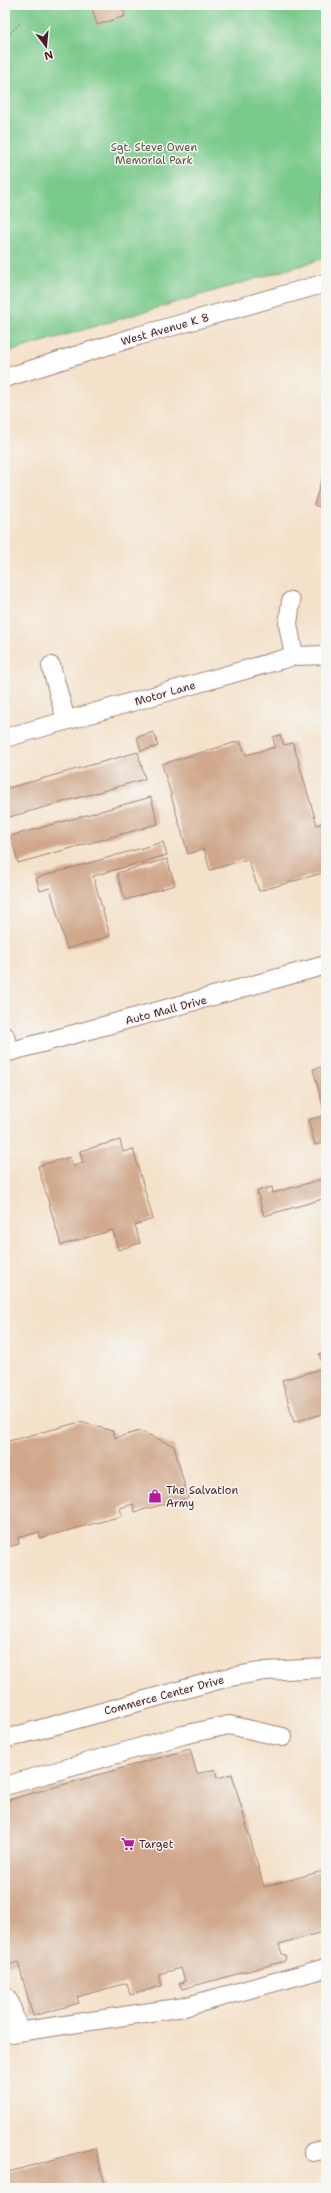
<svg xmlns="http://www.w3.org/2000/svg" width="331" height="2193" font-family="'Shantell Sans',sans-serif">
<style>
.green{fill:#7aca8b;stroke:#62745b}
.building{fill:#d0a78b}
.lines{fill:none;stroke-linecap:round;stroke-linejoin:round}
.minor-casing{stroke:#9f807a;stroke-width:20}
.path{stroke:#9f807a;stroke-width:2.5;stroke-dasharray:1 3;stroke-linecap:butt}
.minor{stroke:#fff;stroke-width:18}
.labels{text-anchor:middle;stroke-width:3;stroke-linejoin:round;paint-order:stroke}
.park-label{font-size:11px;fill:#585248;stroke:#f6f6f2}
.street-label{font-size:11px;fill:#4a1f2b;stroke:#f6f6f2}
.poi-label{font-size:11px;fill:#4a1f2b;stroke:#f6f6f2;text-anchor:start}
</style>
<rect width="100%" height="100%" fill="#f6f6f2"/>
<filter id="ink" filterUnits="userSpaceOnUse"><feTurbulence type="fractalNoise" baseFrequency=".025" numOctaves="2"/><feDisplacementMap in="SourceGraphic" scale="8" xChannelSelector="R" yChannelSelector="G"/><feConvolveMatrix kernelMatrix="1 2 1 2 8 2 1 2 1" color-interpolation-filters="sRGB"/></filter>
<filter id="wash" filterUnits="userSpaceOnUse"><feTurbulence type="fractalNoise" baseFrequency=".012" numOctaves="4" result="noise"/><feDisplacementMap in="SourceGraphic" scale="16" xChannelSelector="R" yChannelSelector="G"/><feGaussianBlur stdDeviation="0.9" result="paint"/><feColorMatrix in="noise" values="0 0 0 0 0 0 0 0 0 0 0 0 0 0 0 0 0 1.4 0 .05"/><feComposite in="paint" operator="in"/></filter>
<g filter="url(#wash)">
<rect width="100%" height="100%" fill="#f4e1c9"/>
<path class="green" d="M5,5H326V258L5,353Z"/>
<g id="blocks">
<path class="building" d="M91,5H122L125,16L97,25Z
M324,472H326V509L314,505Z
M154,732L158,746L141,751L137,737Z
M280,735L284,745L293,743L317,825L326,822V872L259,891L248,859L210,870L204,849L188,854L162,764L240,741L246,755L275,747L273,737Z
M138,752L145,779L6,818L5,789Z
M151,797L158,824L18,863L11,836Z
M163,842L167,855L93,876L110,936L67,949L50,888L40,891L36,878Z
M167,859L175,885L125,900L117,873Z
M326,1066V1142L315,1145L308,1120L325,1115L313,1069Z
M120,1140L123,1152L133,1149L153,1219L135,1225L140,1243L118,1250L113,1230L61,1245L38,1166L70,1157L73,1166L83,1163L80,1151Z
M326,1178V1198L264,1216L257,1191L272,1187L273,1193Z
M326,1352V1413L294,1422L282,1380L324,1368L319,1354Z
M80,1422L113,1431L115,1438L140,1431L174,1446L188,1498L135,1512L133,1504L120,1508L122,1516L40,1538L39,1532L18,1538L19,1544L5,1548V1432L9,1441Z
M190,1749L197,1774L215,1769L217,1778L232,1774L264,1887L326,1870V1931L279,1944L282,1954L286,1955L285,1961L182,1989L179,1984L185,1981L181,1968L159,1974L162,1986L130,1995L127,1983L77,1997L79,2003L33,2016L18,1962L5,1966V1801Z
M95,2148L106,2188H5V2173Z"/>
</g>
</g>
<g filter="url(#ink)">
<use href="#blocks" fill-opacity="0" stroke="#9f807a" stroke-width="1"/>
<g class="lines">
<g class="minor-casing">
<path id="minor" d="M5,378L138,336L326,283
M291,601L288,624L294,656
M51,666L66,720
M5,738L294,656L326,655
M5,1036L9,1052
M5,1053L326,965
M5,1739L225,1678L265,1671L326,1668
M5,1786L183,1735L229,1725L283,1737
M5,1996L10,2003L19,2032
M5,2034L184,2007L326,1968
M313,2152L326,2149"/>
</g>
<path class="path" d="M22,5L23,6
M5,39L20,23"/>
<use href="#minor" class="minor"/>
</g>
</g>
<defs>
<g id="shop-bare" transform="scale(1.08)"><path d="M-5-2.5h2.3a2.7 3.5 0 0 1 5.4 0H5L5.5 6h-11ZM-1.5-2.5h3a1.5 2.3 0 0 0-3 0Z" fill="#b5179e" stroke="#f6f6f2" stroke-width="2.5" paint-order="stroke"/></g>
<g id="supermarket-bare" transform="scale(1.08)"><path d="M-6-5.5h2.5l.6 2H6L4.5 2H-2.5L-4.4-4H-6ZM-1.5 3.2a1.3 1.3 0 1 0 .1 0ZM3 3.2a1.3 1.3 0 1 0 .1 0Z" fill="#b5179e" stroke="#f6f6f2" stroke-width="2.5" paint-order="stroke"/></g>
</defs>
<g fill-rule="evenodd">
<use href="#shop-bare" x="155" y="1496"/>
<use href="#supermarket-bare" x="128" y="1844"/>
</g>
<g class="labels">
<g class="park-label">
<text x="154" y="151">Sgt. Steve Owen<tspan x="154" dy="13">Memorial Park</tspan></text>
</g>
<g class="street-label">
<text transform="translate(165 329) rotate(-16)" y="4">West Avenue K 8</text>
<text transform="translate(165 693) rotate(-16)" y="4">Motor Lane</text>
<text transform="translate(166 1010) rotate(-15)" y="4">Auto Mall Drive</text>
<text transform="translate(164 1695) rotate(-15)" y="4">Commerce Center Drive</text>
</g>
<g class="poi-label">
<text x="166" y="1494">The Salvation<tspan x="166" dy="13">Army</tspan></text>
<text x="139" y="1848">Target</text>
</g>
</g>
<rect width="331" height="2193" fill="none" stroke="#f6f6f2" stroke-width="20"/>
<g transform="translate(46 46) rotate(164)" stroke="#f6f6f2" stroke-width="3" paint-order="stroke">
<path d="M0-3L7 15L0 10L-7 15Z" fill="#4a1f2b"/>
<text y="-6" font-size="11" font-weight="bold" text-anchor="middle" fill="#4a1f2b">N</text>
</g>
</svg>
